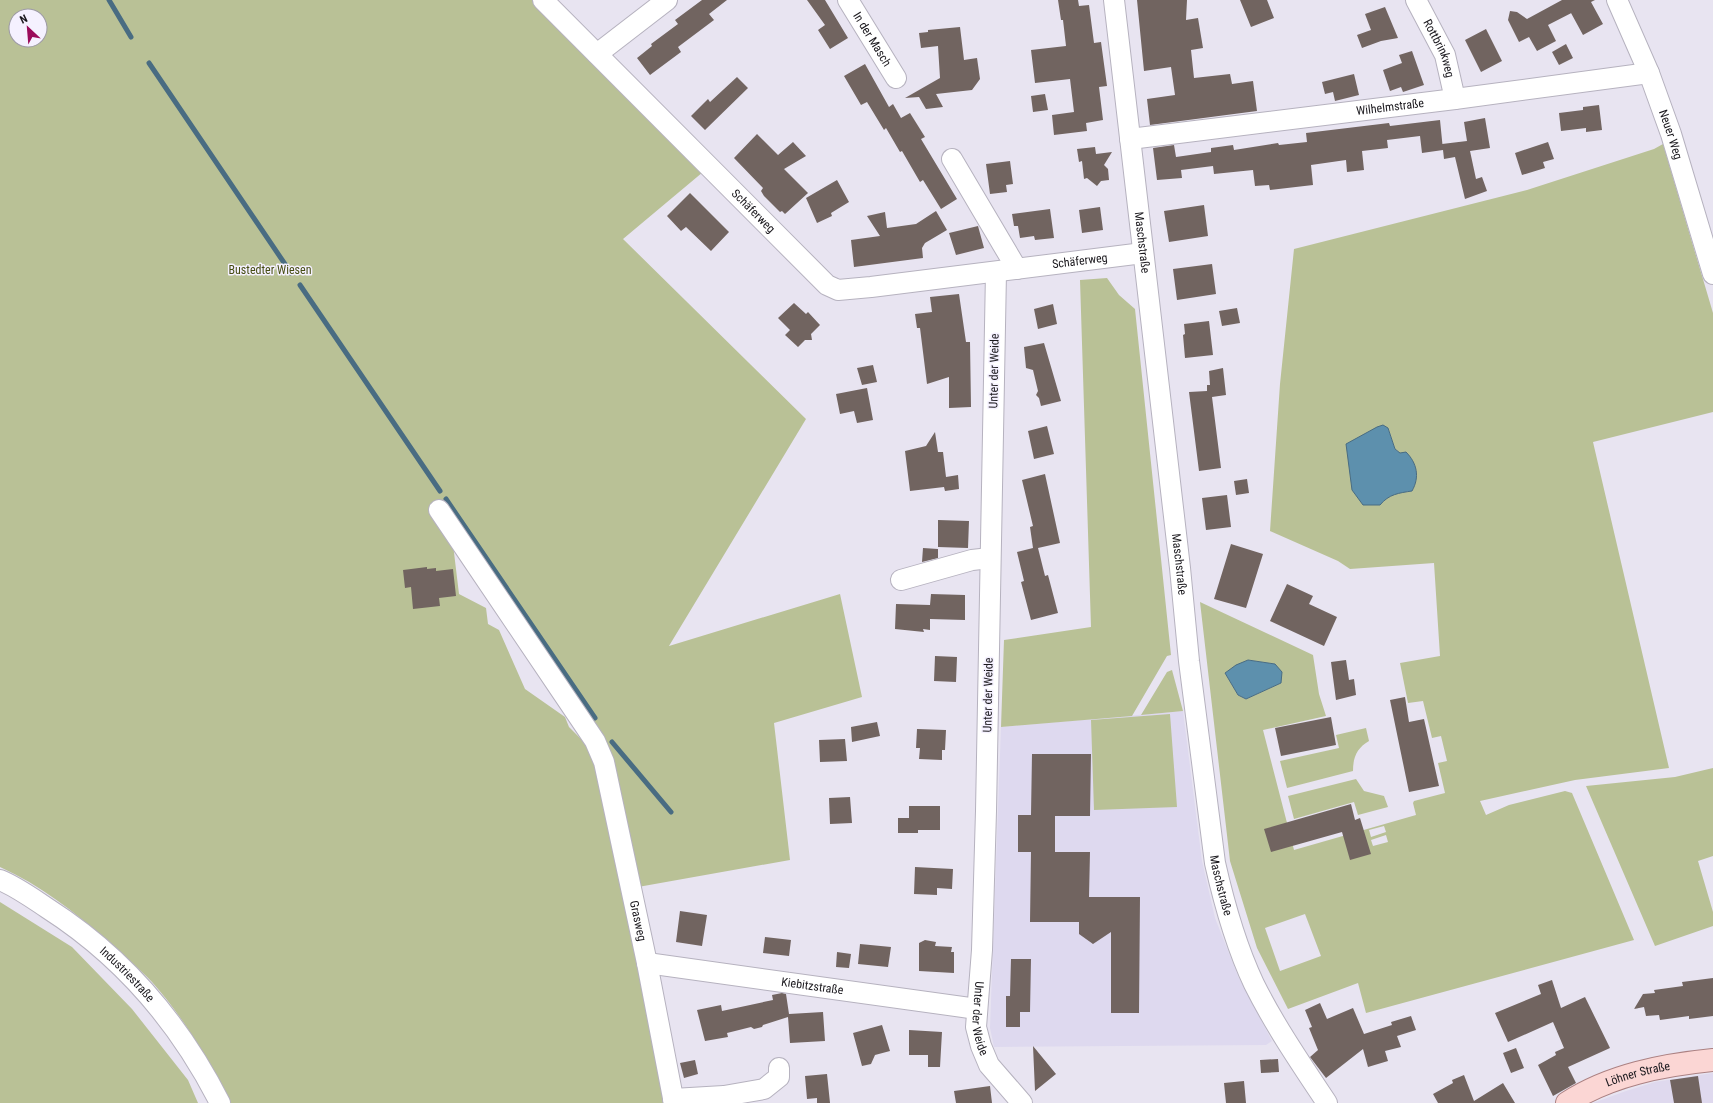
<svg xmlns="http://www.w3.org/2000/svg" width="1713" height="1103" font-family="'Roboto Condensed',sans-serif">
<style>
.commercial{fill:#dfd9ee}
.education{fill:#ded9ef}
.green{fill:#b9c196;fill-rule:evenodd}
.water{fill:#5d90ad;stroke:#496c82}
.lines{fill:none;stroke-linecap:round;stroke-linejoin:round}
.stream{stroke:#496c82;stroke-width:5}
.building{fill:#716460}
.minor-casing{stroke:#b6b2bf;stroke-width:22}
.major-casing{stroke:#ab8182;stroke-width:24}
.minor{stroke:#fff;stroke-width:20}
.major{stroke:#fbd6d4;stroke-width:22}
.labels{text-anchor:middle;stroke-width:3;stroke-linejoin:round;paint-order:stroke}
.street-label{font-size:12px;fill:#1a181d;stroke:#f5f1ff}
.park-label{font-size:12px;fill:#464d13;stroke:#f5f1ff}
</style>
<rect width="100%" height="100%" fill="#e8e4f1"/>
<path class="commercial" d="M1713,1073V1103H1593L1626,1091L1655,1082Z"/>
<path class="education" d="M1183,711L1202,861L1215,918L1238,976L1272,1041L1266,1045L994,1047L990,1028L1001,727Z"/>
<path class="green" d="M0,0H532L703,172L623,239L806,419L669,646L840,594L862,697L774,723L790,860L638,887L605,748L452,536L459,594L486,608L488,624L499,630L525,689L565,717L569,727L594,752L669,1103H228C209,1060 184,1018 152,982C139,968 122,955 107,941C75,912 40,885 0,867ZM16,16H40V40H16Z
M1663,144L1713,313V412L1593,442L1669,768L1575,780L1480,801L1486,815L1509,805L1565,791L1572,793L1634,940L1366,1013L1358,983L1288,1009L1257,948L1230,861L1200,602L1313,655L1319,694L1326,716L1263,730L1294,850L1416,815L1413,803L1414,801L1445,793L1438,763L1447,761L1441,736L1432,738L1423,701L1408,703L1400,663L1440,656L1434,563L1350,569L1338,561L1270,531L1280,384L1294,249L1527,190L1654,149ZM1388,428L1395,449L1400,453L1412,491L1395,493L1385,499ZM1248,660L1275,664L1281,683L1246,699L1238,695L1225,673ZM1384,826L1386,832L1371,837L1369,830ZM1386,835L1388,842L1373,846L1371,840ZM1305,914L1321,956L1280,971L1265,928Z
M1107,278L1119,295L1135,309L1171,655L1167,656L1132,716L1001,727L1004,640L1091,627L1080,280Z
M1172,670L1183,711L1141,715L1167,672Z
M1170,714L1177,807L1094,810L1091,720Z
M1366,728L1369,741C1357,748 1353,757 1353,771L1287,788L1280,761L1339,748L1336,735Z
M1713,768V856L1698,861L1713,912V926L1655,946L1586,786L1675,777Z
M1356,779L1364,791L1384,796L1388,807L1358,815L1354,802L1294,819L1288,796Z
M0,902L72,947L132,1009L188,1080L198,1103H0Z"/>
<path class="water" d="M1383,425L1388,428L1395,449L1400,453L1406,452C1417,463 1420,477 1412,491C1399,493 1389,494 1380,505H1363L1352,490L1346,444L1377,427Z
M1248,660L1275,664L1282,672L1281,683L1246,699L1238,695L1225,673L1236,665Z"/>
<g class="lines">
<path class="stream" d="M109,0L131,37
M149,63L291,273
M300,285L440,491
M446,499L595,718
M612,742L671,812"/>
</g>
<path class="building" d="M702,0H727L709,14L714,20L678,47L681,52L650,75L637,58L652,46L651,44L678,24L675,20Z
M807,0H825L848,38L830,49L818,30L825,25Z
M1058,0H1078L1079,6L1089,5L1094,43L1101,42L1107,86L1099,87L1103,120L1086,123L1087,131L1054,135L1052,115L1074,112L1070,79L1035,83L1031,50L1066,46L1063,20H1061Z
M1137,0H1187L1186,20L1198,18L1203,48L1191,50L1194,78L1230,74L1232,84L1253,81L1257,111L1150,125L1147,99L1175,95L1171,67L1144,71Z
M1240,0H1267L1274,18L1251,27Z
M1562,0H1595L1591,2L1603,24L1583,35L1571,13L1585,6L1548,25L1556,41L1537,51L1529,37L1519,42L1508,20L1510,11L1517,12L1527,19Z
M1385,7L1398,38L1381,41L1362,48L1357,35L1371,30L1365,14Z
M960,27L964,60L977,58L980,79L972,90L936,94L943,107L926,109L919,97L905,98L940,78L938,46L921,48L919,33L928,32V30Z
M1486,29L1502,61L1481,72L1465,40Z
M1566,44L1573,58L1559,65L1552,52Z
M1412,51L1424,85L1403,92L1401,87L1390,91L1383,70L1402,63L1399,55Z
M865,64L889,107L893,104L901,118L910,113L925,137L921,139L957,199L941,209L923,180L920,182L902,151L900,152L886,128L884,130L867,102L861,105L844,76Z
M1354,74L1359,95L1335,101L1333,92L1325,94L1322,82Z
M737,77L748,88L705,130L691,116L708,99L710,102Z
M1045,94L1048,110L1033,112L1031,96Z
M1599,105L1602,130L1586,132V128L1561,131L1559,113L1583,110V107Z
M1485,118L1490,148L1470,151L1476,179L1482,177L1487,191L1465,199L1455,157L1444,159L1443,150L1422,153L1420,136L1387,140L1388,148L1362,151L1364,170L1347,172L1346,160L1311,165L1313,185L1270,190L1269,185L1255,186L1253,170L1214,174L1213,166L1181,170L1182,178L1157,180L1153,148L1174,145L1176,157L1211,152V148L1233,145L1234,150L1278,143L1279,145L1307,142L1306,133L1389,123L1390,126L1440,120L1443,150L1442,144L1467,141L1464,122Z
M757,134L778,155L793,142L806,156L784,169L808,193L785,214L782,211L780,212L764,196L761,191L763,188L734,158Z
M1548,142L1554,159L1543,162L1545,168L1522,175L1515,153Z
M1095,147L1096,154L1112,152L1104,165L1108,169L1109,180L1101,181L1097,186L1087,178L1084,179L1082,161L1079,162L1077,149Z
M1010,161L1013,184L1006,185L1007,192L990,194L986,164Z
M837,180L849,202L831,213L832,216L817,223L806,198Z
M690,193L729,232L711,251L686,227L681,231L667,216Z
M1204,205L1208,236L1169,242L1164,211Z
M1100,207L1103,230L1082,233L1079,210Z
M1050,209L1054,238L1035,240L1034,236L1020,238L1018,226H1014L1012,214Z
M936,211L947,230L925,243L922,248L923,258L854,267L851,240L880,236L867,216L885,212L887,228L916,224Z
M978,226L984,248L956,255L949,233Z
M1212,264L1216,294L1177,300L1173,269Z
M959,294L966,342H970L971,407L949,408V377L927,384L920,328H917L915,314L932,312L930,297Z
M794,303L806,314L808,312L820,325L811,334L812,340H805L798,347L785,335L790,330L778,318Z
M1053,304L1057,324L1038,329L1034,309Z
M1237,308L1240,323L1222,326L1219,311Z
M1209,321L1213,355L1185,358L1183,335L1185,334L1184,324Z
M1044,343L1061,401L1041,406L1039,398L1036,395L1038,391L1033,370L1026,368L1024,347Z
M873,365L877,382L862,385L857,368Z
M1223,368L1226,395L1212,397L1221,468L1199,471L1189,392L1207,391V385H1210L1209,371Z
M867,388L873,420L857,423L854,411L840,414L836,394Z
M1047,426L1054,454L1034,459L1028,431Z
M935,432L938,452H943L946,477L958,475L959,489L945,491L944,487L910,491L905,451L926,446Z
M1045,474L1060,543L1038,548L1045,576L1048,575L1058,613L1031,620L1021,582L1024,581L1017,552L1033,548L1030,527L1033,526L1022,480Z
M1247,479L1249,493L1236,495L1234,481Z
M1227,495L1231,527L1206,530L1202,498Z
M938,520L969,521L968,548L938,547Z
M1231,544L1263,554L1246,608L1214,599Z
M923,548L938,549V558L922,562Z
M427,567V569L436,568V571L453,569L456,596L439,598L440,606L413,609L411,587L405,588L403,570Z
M1287,584L1313,596L1309,604L1337,617L1324,646L1270,621Z
M931,594L965,595V620L930,619V630L923,629L924,632L895,629L896,604L930,605Z
M935,656L957,657L956,682L934,681Z
M1346,660L1349,680L1354,679L1356,695L1336,700L1331,662Z
M1405,697L1409,722L1424,719L1439,786L1409,792L1390,700Z
M1331,717L1336,745L1281,756L1275,728Z
M877,722L880,736L852,742L851,727Z
M917,729L946,730L945,750H942V760L919,759L920,748H916Z
M845,739L847,761L820,762L819,740Z
M1032,754H1091L1090,816H1055V852H1090L1089,897H1140L1139,1013H1111V932L1093,944L1079,934V922H1030L1031,852H1018V815H1031Z
M850,797L852,823L830,824L829,798Z
M1351,804L1355,820L1360,818L1371,854L1350,860L1342,832L1271,852L1264,829Z
M909,806H940V830H918V833H898V818H909Z
M915,867L953,869L952,889L937,888V895L914,894Z
M680,911L707,915L702,946L676,942Z
M765,937L791,940L789,956L763,953Z
M925,940L936,942L935,946L952,947L951,952H954V973L919,971V943Z
M860,944L891,947L888,967L858,964Z
M837,952L851,954L849,968L836,967Z
M1011,959H1031L1030,1012H1020V1027H1006V996H1010Z
M1713,978V1016L1689,1019V1016L1660,1020L1659,1015L1646,1016L1644,1007L1634,1009L1643,994L1655,993L1654,990L1683,986L1682,982Z
M1552,980L1561,1008L1585,997L1610,1048L1568,1067L1576,1083L1553,1096L1538,1065L1556,1055L1555,1052L1564,1048L1553,1022L1508,1042L1495,1013L1541,994L1538,985Z
M782,993L786,994L789,1014L823,1012L825,1041L790,1043L788,1017L763,1025L762,1027L754,1029L751,1027L727,1033L728,1037L705,1041L697,1010L721,1005L722,1011L773,1000L772,995Z
M1320,1003L1327,1019L1353,1008L1364,1034L1392,1025L1391,1022L1411,1016L1416,1030L1397,1036L1401,1047L1385,1051L1388,1061L1368,1067L1363,1049L1326,1078L1310,1057L1318,1050L1309,1028L1312,1027L1305,1010Z
M882,1025L890,1051L875,1055L871,1064L862,1066L853,1033Z
M909,1030L942,1032L940,1067H928V1055H909Z
M1033,1046L1056,1074L1035,1091Z
M1516,1048L1524,1068L1511,1073L1503,1053Z
M1278,1059L1279,1072L1261,1073L1260,1060Z
M695,1060L698,1074L684,1078L680,1063Z
M827,1074L830,1103H817V1098L807,1099L805,1076Z
M1464,1075L1474,1101L1503,1083L1515,1103H1438L1433,1094L1453,1083L1452,1080Z
M1698,1076L1702,1103H1674L1670,1080Z
M1244,1081L1246,1103H1226L1224,1083Z
M990,1086L992,1103H956L954,1091Z"/>
<g class="lines">
<g class="minor-casing">
<g id="minor">
<path id="s1" d="M543,0L827,285L838,290L871,287L1143,253"/>
<path id="s2" d="M848,0L896,78"/>
<path id="s3" d="M1114,0L1180,568L1189,661L1215,863C1224,903 1236,946 1254,984C1275,1026 1301,1064 1327,1103"/>
<path id="s4" d="M1416,0L1445,55L1455,99"/>
<path id="s5" d="M1617,0L1649,73L1671,134L1713,274"/>
<path d="M597,54L667,0"/>
<path id="s6" d="M1130,139L1455,99L1649,73"/>
<path d="M952,159L1017,269"/>
<path id="s7" d="M996,272L986,811L982,950L976,1027L981,1046L989,1065L1022,1103"/>
<path id="s8" d="M439,510L595,741L604,762L647,963L674,1103"/>
<path d="M901,580L972,560L990,558"/>
<path id="s9" d="M0,880C17,887 32,898 47,908C122,956 180,1024 220,1103"/>
<path id="s10" d="M647,963L977,1009"/>
<path d="M673,1099L724,1096L764,1089L779,1077V1068"/>
</g>
</g>
<g class="major-casing">
<g id="major">
<path id="s11" d="M1567,1103C1610,1075 1663,1065 1713,1060"/>
</g>
</g>
<use href="#minor" class="minor"/>
<use href="#major" class="major"/>
</g>
<g class="labels">
<g class="street-label">
<text dy="4" stroke="none"><textPath href="#s2" startOffset="46">In der Masch</textPath></text>
<text dy="4" stroke="none"><textPath href="#s4" startOffset="54">Rottbrinkweg</textPath></text>
<text dy="4" stroke="none"><textPath href="#s6" startOffset="262">Wilhelmstraße</textPath></text>
<text dy="4" stroke="none"><textPath href="#s5" startOffset="145">Neuer Weg</textPath></text>
<text dy="4" stroke="none"><textPath href="#s1" startOffset="298">Schäferweg</textPath></text>
<text dy="4" stroke="none"><textPath href="#s3" startOffset="244">Maschstraße</textPath></text>
<text dy="4" stroke="none"><textPath href="#s1" startOffset="658">Schäferweg</textPath></text>
<text transform="translate(994 371) rotate(-89)" y="4">Unter der Weide</text>
<text dy="4" stroke="none"><textPath href="#s3" startOffset="568">Maschstraße</textPath></text>
<text transform="translate(988 695) rotate(-89)" y="4">Unter der Weide</text>
<text dy="4" stroke="none"><textPath href="#s3" startOffset="892">Maschstraße</textPath></text>
<text dy="4" stroke="none"><textPath href="#s8" startOffset="464">Grasweg</textPath></text>
<text dy="4" stroke="none"><textPath href="#s9" startOffset="159">Industriestraße</textPath></text>
<text dy="4" stroke="none"><textPath href="#s10" startOffset="167">Kiebitzstraße</textPath></text>
<text dy="4" stroke="none"><textPath href="#s7" startOffset="747">Unter der Weide</textPath></text>
<text dy="4" stroke="none"><textPath href="#s11" startOffset="77">Löhner Straße</textPath></text>
</g>
<g class="park-label">
<text x="270" y="274">Bustedter Wiesen</text>
</g>
</g>
<g transform="translate(28 28) rotate(334)"><circle r="19" fill="#f5f1ff" stroke="#9d9aa5"/>
<path d="M0-3L7 15L0 10L-7 15Z" fill="#9b0b5b"/>
<text y="-6" font-size="11" font-weight="bold" text-anchor="middle" fill="#1a181d">N</text>
</g>
</svg>
